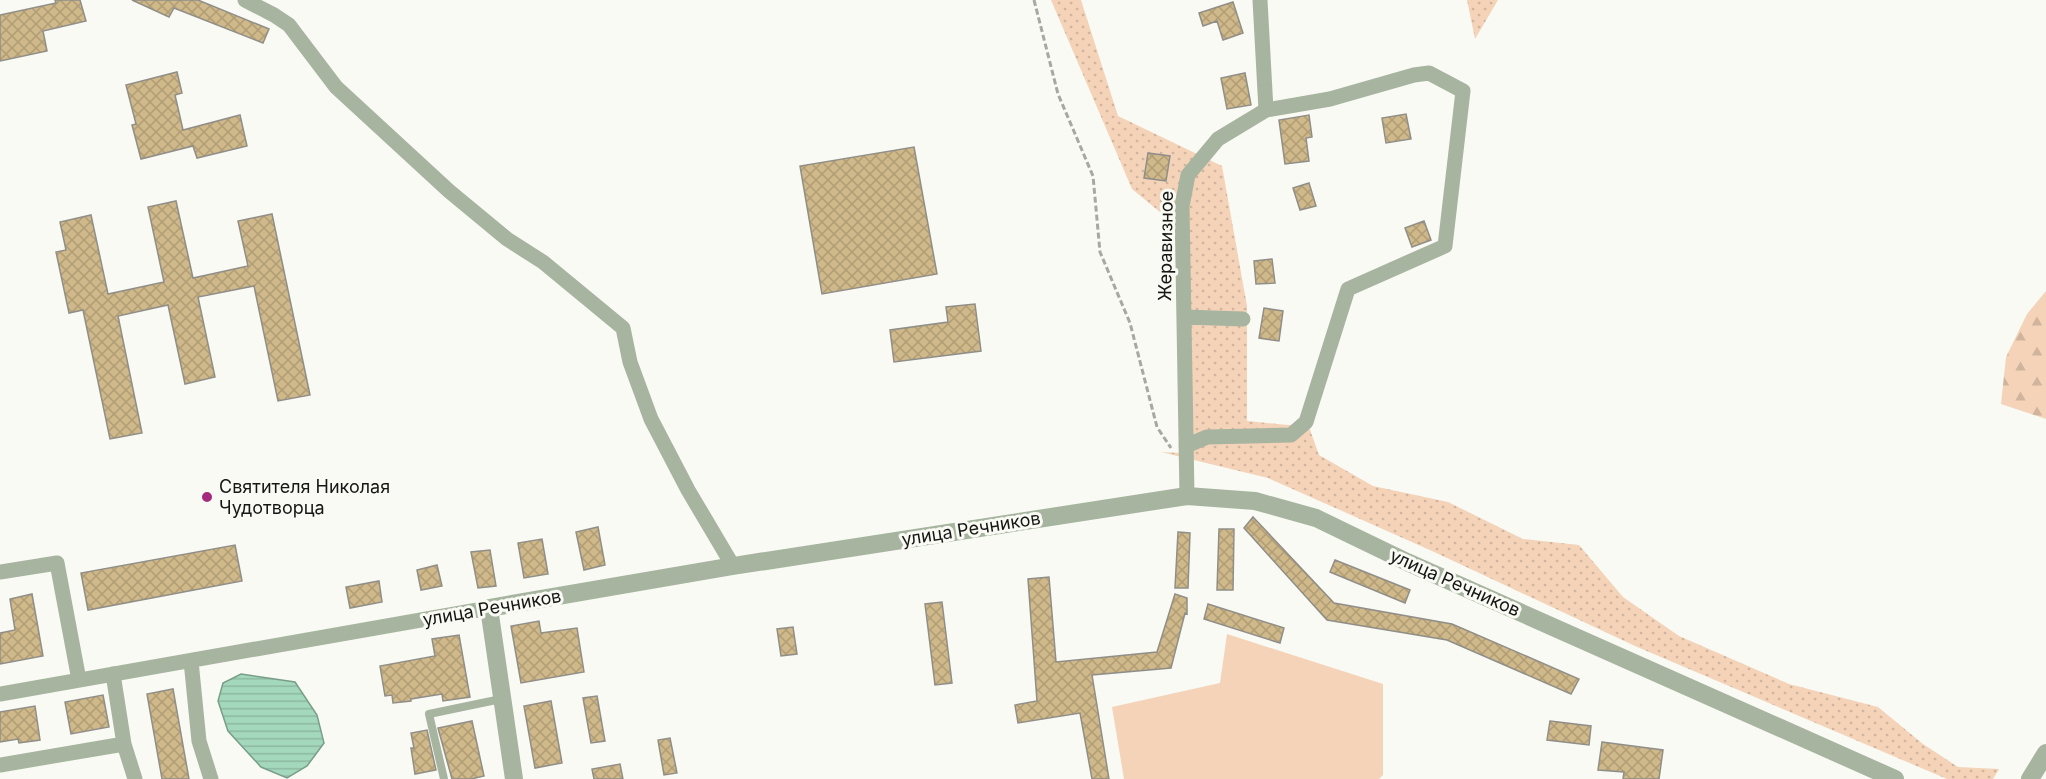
<svg xmlns="http://www.w3.org/2000/svg" width="2046" height="779" font-family="Inter,sans-serif">
<style>
.grass{fill:url(#grass-dots)}
.forest{fill:url(#forest-firs)}
.garden{fill:#f4d3b9}
.water{fill:url(#water-rules);stroke:#799e8a;stroke-width:1.5}
.building{fill:url(#building-cross-hatch);stroke:#908e88;stroke-width:1.5}
.lines{fill:none;stroke-linecap:round;stroke-linejoin:round}
.path{stroke:#a8a8a3;stroke-width:3;stroke-dasharray:6 3;stroke-linecap:butt}
.service{stroke:#a7b4a0;stroke-width:8}
.minor{stroke:#a7b4a0;stroke-width:15}
.tertiary{stroke:#a7b4a0;stroke-width:18}
.poi-dot{fill:#a5297c;stroke:#f9faf3;stroke-width:2}
.labels{text-anchor:middle;stroke-width:6;stroke-linejoin:round;paint-order:stroke}
.street-label{font-size:18px;fill:#161614;stroke:#f9faf3}
.poi-label{font-size:18px;fill:#161614;stroke:#f9faf3;text-anchor:start}
</style>
<defs>
<pattern id="grass-dots" width="8" height="8" patternUnits="userSpaceOnUse" patternTransform="scale(1.5)"><rect width="8" height="8" fill="#f4d3b9"/><path d="M2 2h.1M6 6h.1" fill="none" stroke="#d0b49e" stroke-width="1.8" stroke-linecap="round"/></pattern>
<pattern id="forest-firs" width="22" height="20" patternUnits="userSpaceOnUse" patternTransform="scale(1.5)"><rect width="22" height="20" fill="#f4d3b9"/><path d="M5 1l3.5 6h-7zM16 11l3.5 6h-7z" fill="#d0b49e"/></pattern>
<pattern id="water-rules" width="6" height="5" patternUnits="userSpaceOnUse" patternTransform="scale(1.5)"><rect width="6" height="5" fill="#a4d8bc"/><path d="M0 2.5h6" fill="none" stroke="#8cb9a1"/></pattern>
<pattern id="building-cross-hatch" width="8" height="8" patternUnits="userSpaceOnUse" patternTransform="scale(1.5)"><rect width="8" height="8" fill="#cfb889"/><path d="M0 0l8 8M0 8l8-8" fill="none" stroke="#b19d75"/></pattern>
</defs>
<rect width="100%" height="100%" fill="#f9faf3"/>
<path class="grass" d="M1051,0H1081L1118,116L1222,166L1247,306V421L1309,427L1319,455L1373,486L1448,502L1523,539L1579,545L1623,597L1679,636L1789,684L1878,707L1923,744L1958,767L1999,769L1993,779H1947L1635,646L1432,551L1268,478L1161,452L1181,453L1183,231L1132,189Z
M1467,0H1498L1475,39Z"/>
<path class="forest" d="M2046,291V419L2001,404L2006,357L2027,314Z"/>
<path class="garden" d="M1227,634L1383,684V775L1379,779H1124L1112,707L1220,683Z"/>
<path class="water" d="M241,674L295,682L317,715L324,743L307,766L287,778L261,767L228,731L218,701L223,683Z"/>
<path class="building" d="M55,0H80L86,21L43,31L47,51L0,61V15L56,3Z
M132,0H198L269,29L263,43L174,8L169,17Z
M1233,2L1243,33L1223,40L1217,21L1203,26L1199,13Z
M177,72L182,93L175,95L183,130L240,115L247,146L197,158L193,146L141,159L132,125L136,124L126,85Z
M1245,73L1251,105L1227,109L1221,78Z
M1406,114L1411,139L1386,143L1382,118Z
M1309,115L1312,137L1306,138L1309,161L1285,164L1279,120Z
M914,147L937,274L822,294L800,166Z
M1148,153L1170,156L1166,181L1144,178Z
M1309,183L1316,206L1300,210L1293,188Z
M176,201L193,278L248,266L238,221L272,214L310,395L278,401L254,286L198,297L215,377L185,384L168,305L118,316L142,433L110,439L83,310L69,313L56,252L66,250L60,222L91,215L108,294L164,282L148,207Z
M1424,221L1431,240L1412,247L1405,228Z
M1272,259L1275,283L1256,284L1254,261Z
M975,304L981,351L894,362L890,330L948,322L946,307Z
M1264,308L1283,311L1279,341L1259,338Z
M1253,517L1334,603L1452,624L1579,679L1571,694L1447,640L1327,620L1244,528Z
M598,527L605,565L584,570L576,532Z
M1219,529H1234L1233,590H1217Z
M1178,532L1190,533L1188,588H1175Z
M542,539L548,574L524,578L518,543Z
M235,545L242,581L88,610L81,573Z
M490,550L496,586L478,588L471,552Z
M1335,560L1410,590L1405,603L1330,572Z
M437,565L442,586L421,590L417,570Z
M1049,577L1056,662L1157,652L1175,594L1187,598V614L1185,613L1171,668L1092,675L1109,779H1092L1080,713L1018,723L1015,705L1037,701L1028,579Z
M379,581L382,602L350,608L346,587Z
M32,594L43,656L0,664V633L15,630L10,599Z
M942,602L952,683L935,685L925,604Z
M1208,604L1284,628L1280,643L1204,619Z
M539,621L541,633L577,628L584,672L521,683L511,626Z
M793,627L797,654L781,656L777,629Z
M459,635L470,697L443,701L442,694L411,699V701L393,703L392,695L385,696L380,666L435,656L432,639Z
M173,689L189,779H162L147,694Z
M103,695L109,727L71,734L65,702Z
M597,696L605,741L591,743L583,698Z
M551,701L562,763L535,768L524,706Z
M35,706L40,740L19,743L18,739L0,742V712Z
M472,721L484,776L471,779H452L438,728Z
M1550,721L1591,726L1589,745L1547,740Z
M427,730L436,770L415,774L411,748H414L411,733Z
M670,738L677,773L664,775L658,740Z
M1602,742L1663,750L1659,779H1623L1624,772L1598,770Z
M620,764L623,779H594L592,769Z"/>
<g class="lines">
<path class="path" d="M1034,0L1058,94L1093,176L1100,252L1130,323L1157,427L1171,448"/>
<path class="service" d="M444,779L429,714L501,699"/>
<path class="minor" d="M245,0L274,15L289,25L336,87L449,191L507,239L543,262L623,328L630,362L651,419L688,490L733,566
M1184,317L1243,319
M1186,446L1207,437L1291,435L1306,422L1348,289L1445,246L1463,91L1429,73L1414,75L1330,99L1266,110
M1187,496L1182,206L1188,175L1218,139L1266,110L1260,0
M0,572L57,563L79,680
M191,661L199,741L211,779
M113,674L124,744
M0,694L489,608
M0,765L124,744L135,779"/>
<path class="tertiary" d="M514,779L489,608L733,566L1187,496L1255,501L1316,518L1407,562L1895,779
M2030,779L2046,753"/>
</g>
<circle class="poi-dot" cx="207" cy="497" r="6"/>
<g class="labels">
<g class="street-label">
<text transform="translate(1166 246) rotate(-89)" y="6">Жеравизное</text>
<text transform="translate(971 529) rotate(-9)" y="6">улица Речников</text>
<text transform="translate(1455 583) rotate(24)" y="6">улица Речников</text>
<text transform="translate(492 608) rotate(-10)" y="6">улица Речников</text>
</g>
<g class="poi-label">
<text x="219" y="493">Святителя Николая<tspan x="219" dy="21">Чудотворца</tspan></text>
</g>
</g>
</svg>
